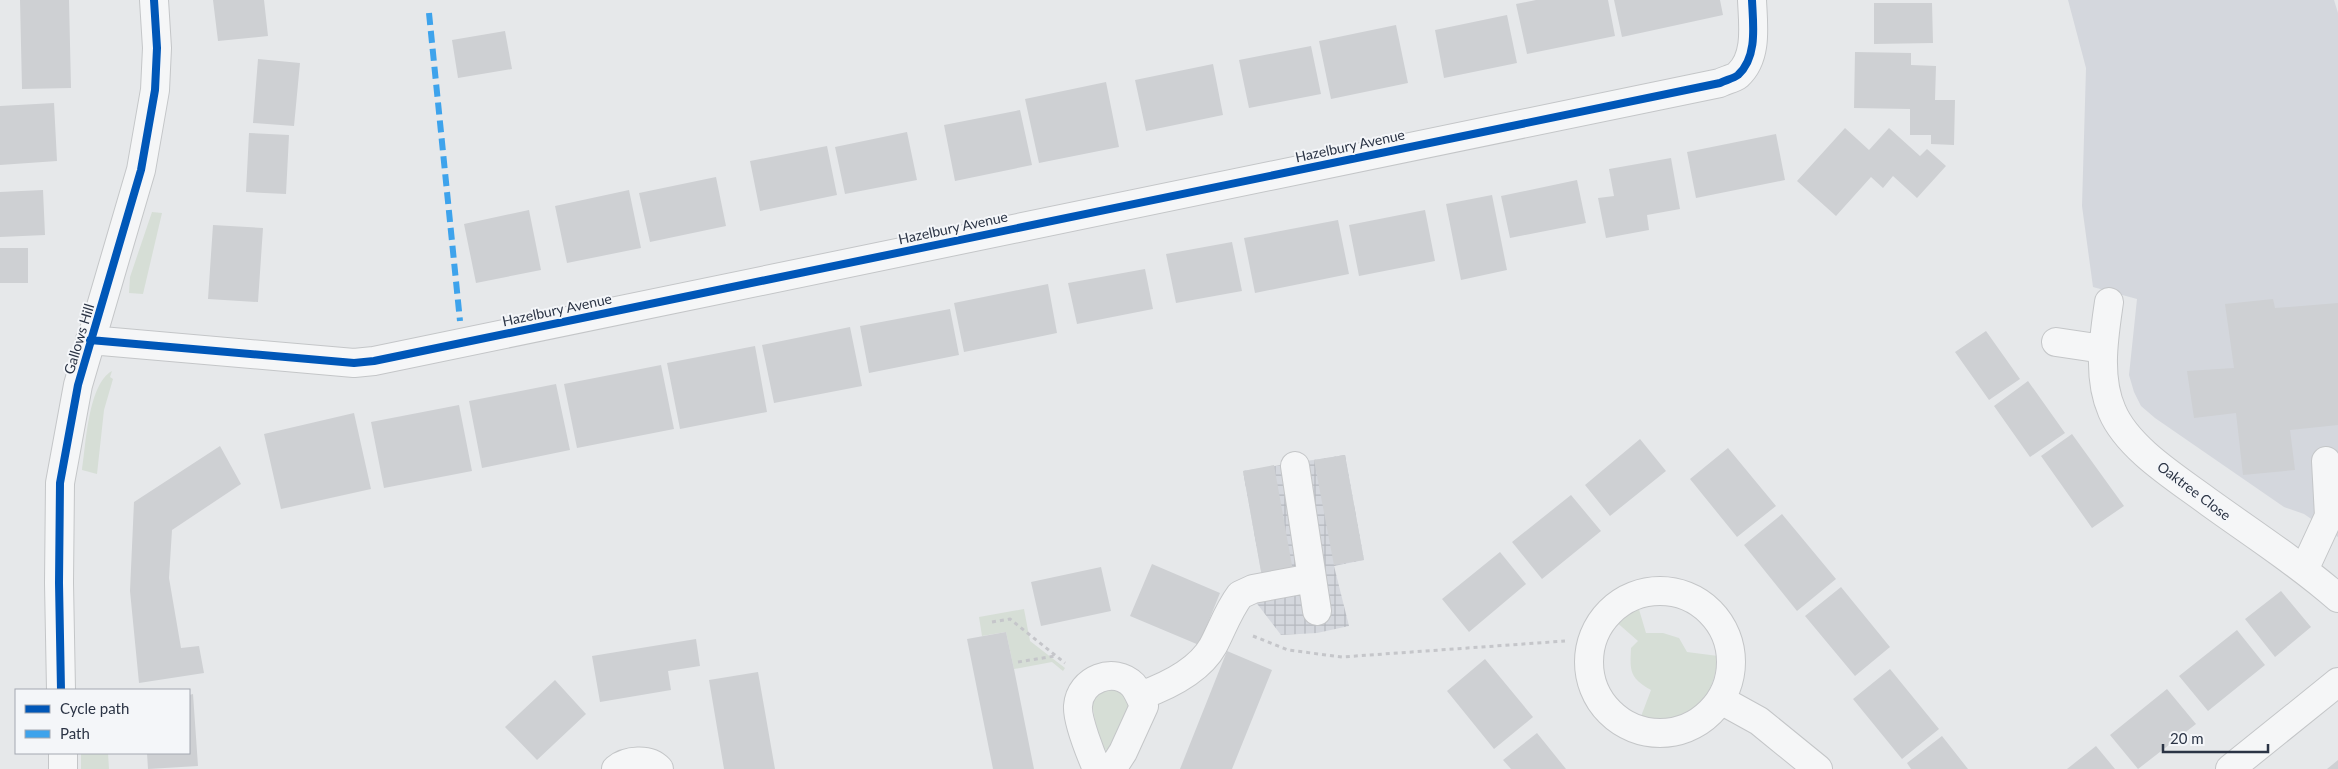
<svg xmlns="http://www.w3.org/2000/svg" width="2338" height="769" font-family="Lato,sans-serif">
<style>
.built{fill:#d4d7dd}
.industrial{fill:url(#industrial-grid)}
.green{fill:#d6ded6}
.building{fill:#ced0d3}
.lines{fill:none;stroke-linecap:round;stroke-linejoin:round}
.minor-casing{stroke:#c4c6c8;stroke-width:30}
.path{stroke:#c5c6ca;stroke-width:3;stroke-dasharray:4 4;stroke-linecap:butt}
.minor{stroke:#f5f6f7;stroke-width:28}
.quiet{stroke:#3ea3ec;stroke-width:6;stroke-dasharray:12 6;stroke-linecap:butt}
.cycleway-casing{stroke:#f4f6f9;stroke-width:11}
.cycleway{stroke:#0057b8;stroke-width:8}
.labels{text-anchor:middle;stroke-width:4;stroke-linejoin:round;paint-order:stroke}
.street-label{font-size:14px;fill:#2b3445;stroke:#f4f6f9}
</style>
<defs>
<pattern id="industrial-grid" width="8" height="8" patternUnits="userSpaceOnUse" patternTransform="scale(1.25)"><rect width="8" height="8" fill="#d4d7dd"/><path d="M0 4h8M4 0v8" fill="none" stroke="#b6b9bf"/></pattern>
</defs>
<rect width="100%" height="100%" fill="#e6e8ea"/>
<path class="built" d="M2068,0H2334L2338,13V537L2304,514L2284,507L2155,418L2141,406L2134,392L2129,375L2137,299L2093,287L2082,206L2086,68Z"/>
<path class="industrial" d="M1345,455L1364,560L1334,566L1349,626L1317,633L1281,635L1255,601L1262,576L1243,471Z"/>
<path class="green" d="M152,212L162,213L143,294L129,293L130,277Z
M112,371L110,377L113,379L104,410L97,474L82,470C86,445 88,384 112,371Z
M1638,606L1646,633H1663L1679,638L1687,652L1718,656C1715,687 1702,715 1667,721C1659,722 1649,720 1640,719L1651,690C1629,677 1630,671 1631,648L1638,641L1614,620Z
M1024,609L1030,641L1065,668L1063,671L1052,662L1014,669L1006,632L982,636L979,617Z
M1119,689L1129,702V707L1113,747L1108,750L1102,749L1099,745L1092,703L1098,691Z
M81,753H108L109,769H81Z"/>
<path class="building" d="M20,0H69L71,88L22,89Z
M213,0H264L268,36L218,41Z
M1536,0H1608L1615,36L1527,54L1516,4Z
M1614,0H1720L1723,15L1622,37Z
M1874,3H1932L1933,43L1874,44Z
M1507,15L1517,63L1444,78L1435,30Z
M1396,25L1408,83L1331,99L1319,41Z
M505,31L512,69L458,78L452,40Z
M1311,46L1321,94L1249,108L1239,60Z
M1855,52L1911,53V65L1936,66L1935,100H1955L1954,145L1931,144V135H1910V109L1854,108Z
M258,59L300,63L294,126L253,123Z
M1213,64L1223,115L1146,131L1135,80Z
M1106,82L1119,147L1039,163L1025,99Z
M54,103L57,161L0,165V106Z
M1020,110L1032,165L955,181L944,125Z
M1845,128L1869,150L1889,128L1920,156L1927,149L1946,166L1917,198L1893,176L1883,188L1871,177L1836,216L1797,181Z
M907,132L917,180L845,194L835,147Z
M249,133L289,135L286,194L246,192Z
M1776,134L1785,180L1696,198L1687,152Z
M827,146L837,195L760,211L750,161Z
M1671,158L1680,209L1647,215L1649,230L1606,238L1598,198L1614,196L1609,169Z
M716,177L726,226L650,242L639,193Z
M1577,180L1586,223L1510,238L1501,196Z
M43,190L45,235L0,237V192Z
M629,190L641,248L567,263L555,206Z
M1492,195L1507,270L1461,280L1446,204Z
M529,210L541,270L476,283L464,224Z
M1425,210L1435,261L1359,276L1349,225Z
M1338,220L1349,274L1255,293L1244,238Z
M213,225L263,228L258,302L208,299Z
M1232,242L1242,291L1176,303L1166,254Z
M0,248H28V283H0Z
M1145,269L1153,309L1077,324L1068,283Z
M1048,284L1057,333L964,352L954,303Z
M2273,299L2275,308L2338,303V425L2290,430L2295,470L2243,475L2236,413L2194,418L2187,371L2234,368L2225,304Z
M950,309L959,355L869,373L860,326Z
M850,327L862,386L774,403L762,345Z
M1986,331L2020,379L1989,400L1955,352Z
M755,346L767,412L680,429L667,363Z
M661,365L674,429L577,448L564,384Z
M2028,381L2065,433L2030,457L1994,406Z
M556,384L570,450L482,468L469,401Z
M459,405L472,471L384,488L371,422Z
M354,413L371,489L281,509L264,434Z
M2072,434L2124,506L2092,528L2041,456Z
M1640,439L1666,471L1610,516L1585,485Z
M220,446L241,484L172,530L169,578L181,648L199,646L204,673L139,683L130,591L134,502Z
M1728,448L1776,506L1737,537L1690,479Z
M1345,455L1364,560L1334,565L1314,460Z
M1274,465L1293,571L1262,577L1243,471Z
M1571,495L1601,531L1542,579L1512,542Z
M1782,514L1836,579L1797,611L1744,545Z
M1500,552L1526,584L1469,632L1442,599Z
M1152,564L1220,593L1199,645L1130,616Z
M1101,567L1111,611L1041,626L1031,582Z
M1841,587L1890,647L1855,676L1805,616Z
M2281,591L2311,627L2275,657L2245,619Z
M2237,630L2265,665L2208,711L2179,676Z
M1006,632L1014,669L1034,769H993L967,639Z
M696,639L700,666L668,671L671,690L600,702L592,656Z
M1227,651L1272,670L1232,769H1180Z
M1485,659L1533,717L1494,749L1447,691Z
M1890,669L1939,729L1902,759L1853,699Z
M758,672L775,769H724L709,680Z
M555,680L586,714L537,760L505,727Z
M2167,689L2196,724L2138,769L2110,735Z
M193,694L198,766L148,769L147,753H189V695Z
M1537,733L1566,769H1511L1503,760Z
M1942,736L1968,769H1911L1907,763Z
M2096,746L2115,769H2067Z
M2338,760V769H2327Z"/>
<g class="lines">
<g class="minor-casing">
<path id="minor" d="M2109,302C2104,337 2097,377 2112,411C2128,449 2178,479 2210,503C2253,534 2298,563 2338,598
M90,340L354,363L374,361L1720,83C1725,80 1733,79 1738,75C1758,57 1753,24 1752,0
M2056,342L2103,349
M1295,466L1317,611
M2304,570L2329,516L2326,461
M1589 662a71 71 0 1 1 142 0a71 71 0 1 1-142 0Z
M61,690L59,583L60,483L78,385L141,170L155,90L157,48L154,0
M1140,696C1165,687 1199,671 1213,646C1222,629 1228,611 1240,595L1253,589L1312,578
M1721,700L1759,721L1818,769
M63,753V769
M616,769C627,760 649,758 659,769
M1097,769C1091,755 1077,720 1078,706C1080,679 1114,666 1133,685C1138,691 1141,699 1144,706L1123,752L1112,769
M2230,769L2338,682"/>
</g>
<path class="path" d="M992,622L1010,619L1065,663
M1253,636L1288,650L1342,657L1565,641
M1018,662L1055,656"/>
<use href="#minor" class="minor"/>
<path class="quiet" d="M429,13L460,321"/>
<g class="cycleway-casing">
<path id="cycleway" d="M90,340L354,363L374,361L1720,83C1725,80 1733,79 1738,75C1758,57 1753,24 1752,0
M61,690L59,583L60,483L78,385L141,170L155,90L157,48L154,0"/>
</g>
<use href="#cycleway" class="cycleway"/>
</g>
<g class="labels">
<g class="street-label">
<text transform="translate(1350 146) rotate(-12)" y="5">Hazelbury Avenue</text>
<text transform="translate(953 228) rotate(-12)" y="5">Hazelbury Avenue</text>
<text transform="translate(557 310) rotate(-12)" y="5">Hazelbury Avenue</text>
<text transform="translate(79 339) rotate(-73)" y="5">Gallows Hill</text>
<text transform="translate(2194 491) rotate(37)" y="5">Oaktree Close</text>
</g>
</g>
<rect x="15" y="689" width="175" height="65" fill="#f4f6f9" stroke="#a4a8b1"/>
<rect x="25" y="705" width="25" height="8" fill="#0057b8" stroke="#a4a8b1"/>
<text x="60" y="714" font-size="15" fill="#2b3445">Cycle path</text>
<rect x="25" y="730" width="25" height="8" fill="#3ea3ec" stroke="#a4a8b1"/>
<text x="60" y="739" font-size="15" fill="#2b3445">Path</text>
<path d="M2163 744v8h105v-8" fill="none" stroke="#2b3445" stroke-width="2.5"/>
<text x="2170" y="744" font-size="15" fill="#2b3445" stroke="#f4f6f9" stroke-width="4" paint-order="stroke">20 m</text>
</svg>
